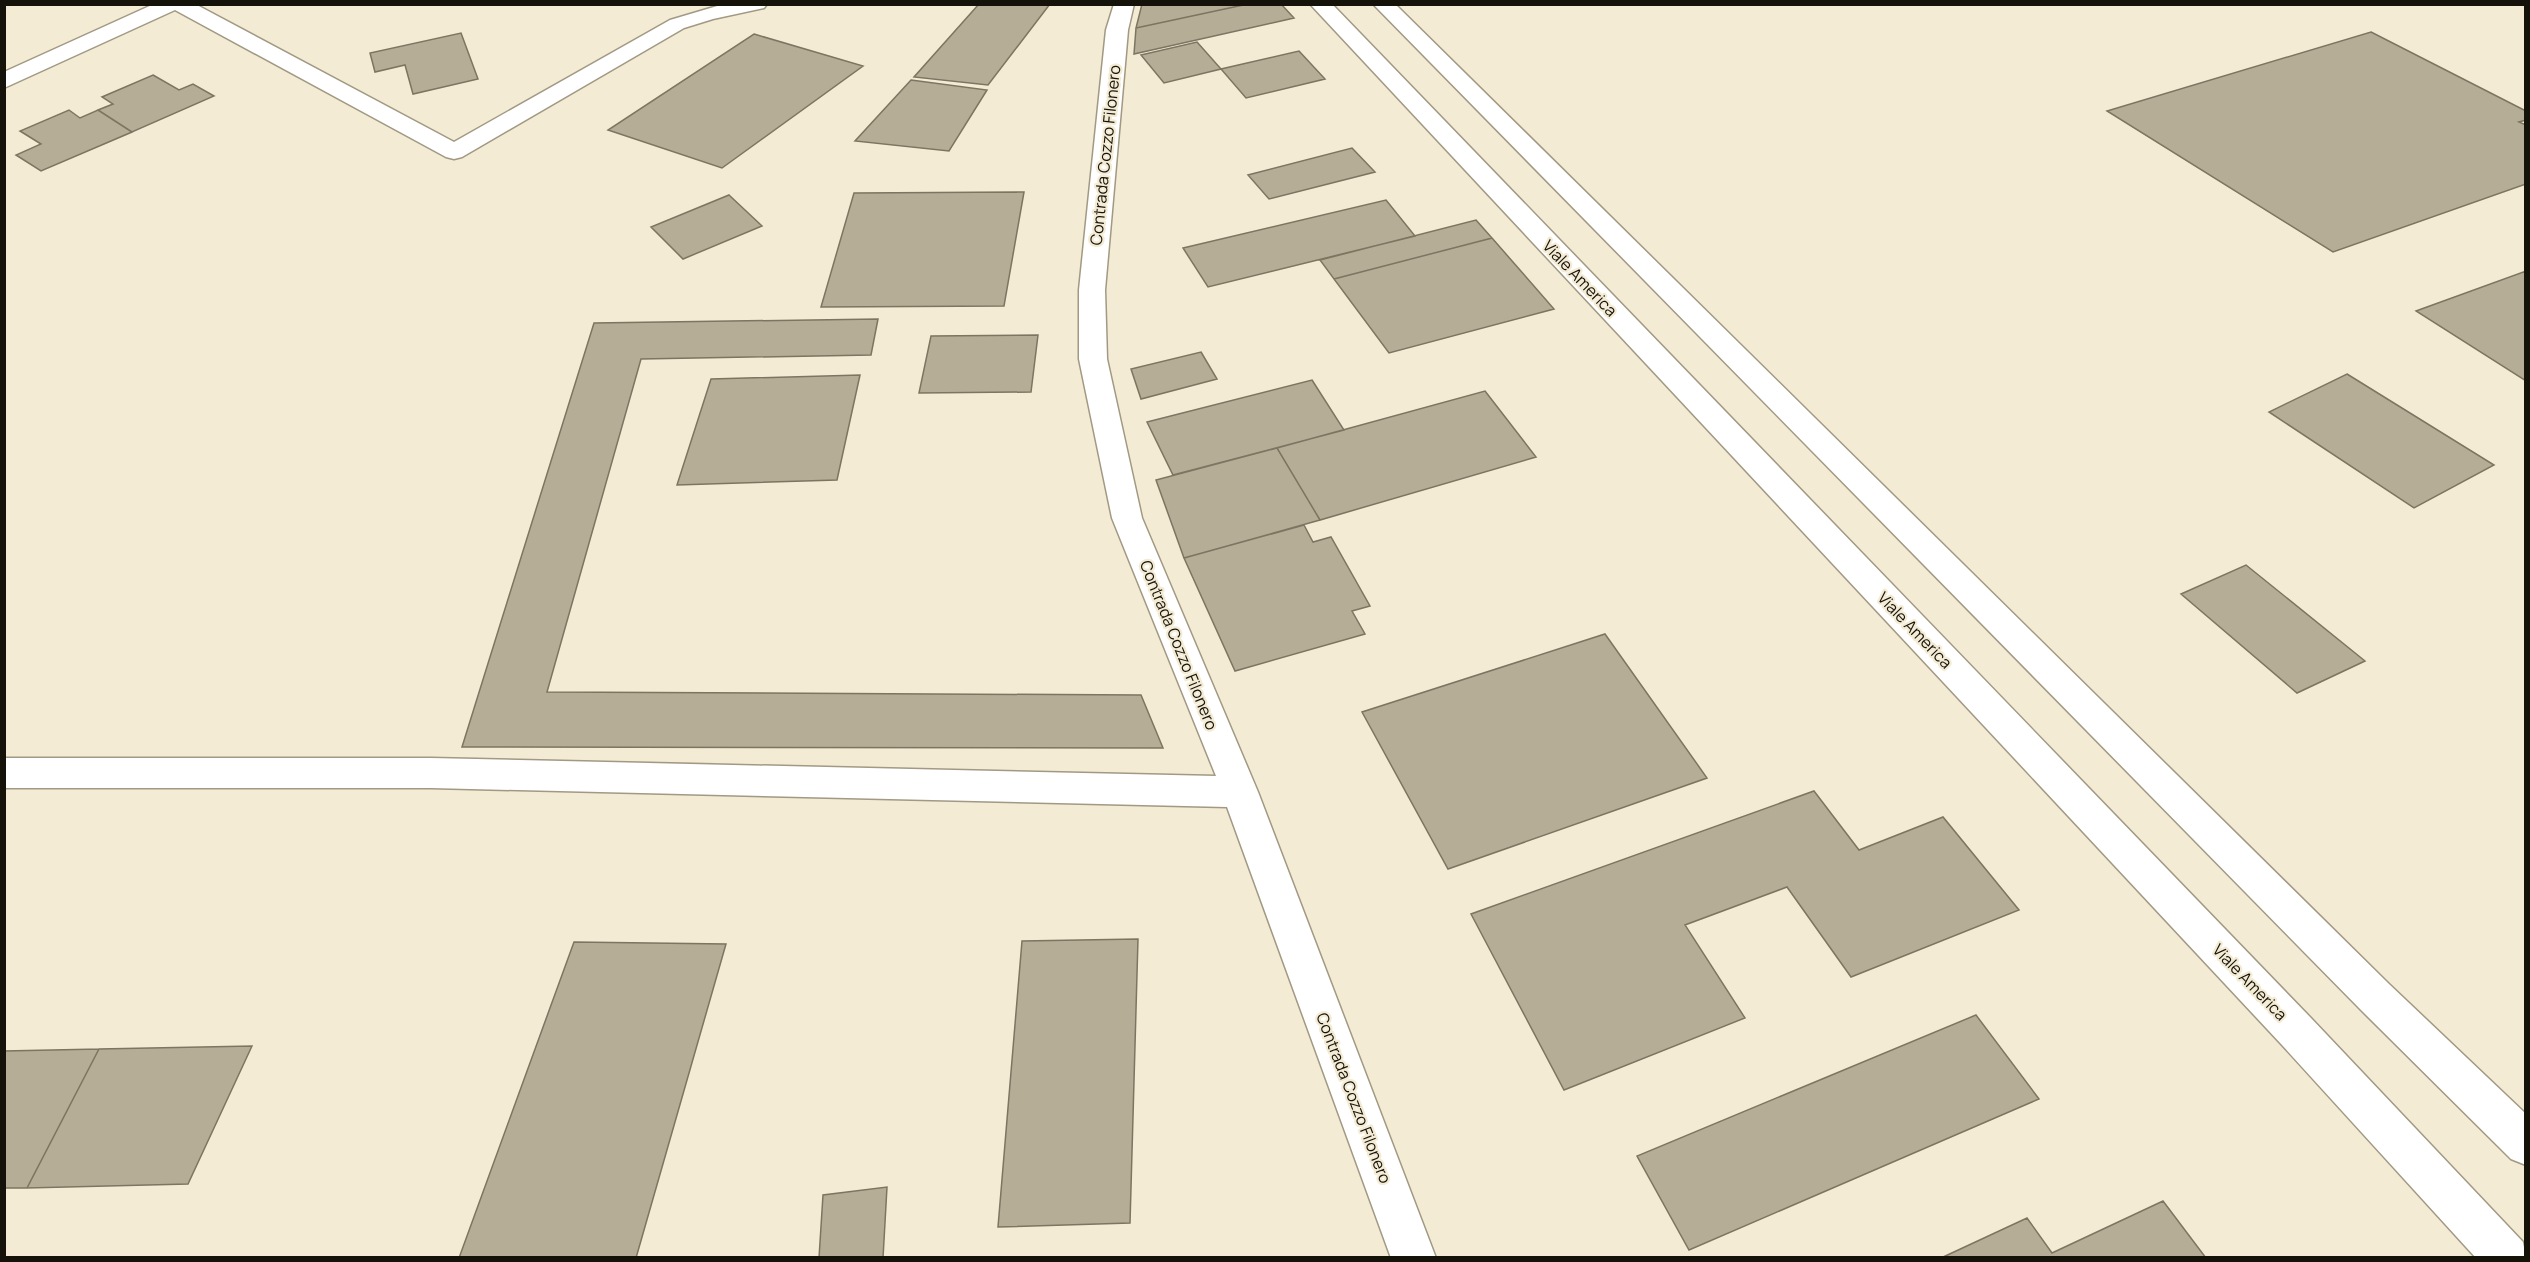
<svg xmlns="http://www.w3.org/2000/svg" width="2530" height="1262" font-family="Manrope,sans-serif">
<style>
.building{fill:#b6ad97;stroke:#7d7561;stroke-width:1.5}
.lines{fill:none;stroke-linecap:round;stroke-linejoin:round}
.street-casing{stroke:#a19983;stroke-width:3}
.secondary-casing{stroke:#a19983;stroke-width:3}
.street{fill:#fff;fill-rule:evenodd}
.secondary{fill:#fff;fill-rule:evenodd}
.labels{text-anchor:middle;stroke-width:4.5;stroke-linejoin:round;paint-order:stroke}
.street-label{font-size:16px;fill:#15120a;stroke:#f4ebd4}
</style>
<rect width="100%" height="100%" fill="#f4ebd4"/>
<path class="building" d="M979,4H1050L988,85L914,77Z
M1142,4H1248L1136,28Z
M1248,4H1281L1294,18L1134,54L1136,28Z
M2371,32L2526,111V120L2519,122L2526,125V184L2333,252L2107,111Z
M461,33L478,79L413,94L405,65L375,72L370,53Z
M754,34L863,66L722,168L608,130Z
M1197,42L1221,69L1164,83L1141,55Z
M1299,51L1325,79L1246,98L1221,69Z
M153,75L179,90L193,84L214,96L132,132L98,110L113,104L102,97Z
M911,80L987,90L949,151L855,141Z
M69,110L80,118L98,110L132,132L41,171L16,155L41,144L20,131Z
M1352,148L1375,172L1269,199L1248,175Z
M1024,192L1004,306L821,307L854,193Z
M729,195L762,226L683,259L651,227Z
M1386,200L1415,236L1208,287L1183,248Z
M1476,220L1492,238L1334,279L1320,260Z
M1492,238L1554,309L1389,353L1334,279Z
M2526,271V381L2416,311Z
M878,319L871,355L641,359L547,692L1141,695L1163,748L462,747L594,323Z
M1038,335L1031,392L919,393L931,336Z
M1201,352L1217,379L1141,399L1131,369Z
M2347,374L2494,465L2414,508L2269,412Z
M860,375L837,480L677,485L711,379Z
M1312,380L1344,430L1173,475L1147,422Z
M1485,391L1536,457L1320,520L1277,448Z
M1277,448L1320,520L1184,558L1156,480Z
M1304,525L1313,542L1331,537L1370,606L1352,611L1365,634L1235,671L1184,558Z
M2246,565L2365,661L2297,693L2181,594Z
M1605,634L1707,778L1448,869L1362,712Z
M1814,791L1859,850L1943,817L2019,910L1851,977L1787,887L1685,925L1745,1018L1564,1090L1471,914Z
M1138,939L1130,1223L998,1227L1022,941Z
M574,942L726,944L636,1258H459Z
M1976,1015L2039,1099L1689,1250L1637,1156Z
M252,1046L188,1184L27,1188L99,1049Z
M99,1049L27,1188H4V1051Z
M887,1187L883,1258H819L823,1195Z
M2163,1201L2206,1258H1941L2027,1218L2052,1253Z"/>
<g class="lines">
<g class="street-casing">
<path id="street" d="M154,4H195L454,142L670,20L724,4H767L764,8L713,19L684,28L462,157L454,159L446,157L175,10L4,88V72Z
M1114,4H1134L1128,30L1105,290L1107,359L1142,518L1258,792L1436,1258H1391L1227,807L431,788H4V758H431L1216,776L1112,518L1079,359V290L1106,30Z"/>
</g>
<g class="secondary-casing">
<path id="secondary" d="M1310,4H1332L2310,1017L2523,1242L2526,1258H2476L2282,1045Z
M1373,4H1395L2389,984L2526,1114V1165L2511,1159L2361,1010Z"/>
</g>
<use href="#street" class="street"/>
<use href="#secondary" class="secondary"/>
</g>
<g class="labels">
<g class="street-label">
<text transform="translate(1105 155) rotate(-84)" y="6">Contrada Cozzo Filonero</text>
<text transform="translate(1580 278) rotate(46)" y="6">Viale America</text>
<text transform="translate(1915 630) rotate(46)" y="6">Viale America</text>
<text transform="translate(1179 645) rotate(68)" y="6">Contrada Cozzo Filonero</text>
<text transform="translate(2250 982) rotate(46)" y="6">Viale America</text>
<text transform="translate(1354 1098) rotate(69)" y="6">Contrada Cozzo Filonero</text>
</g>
</g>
<rect width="2530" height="1262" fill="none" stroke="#15120a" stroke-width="12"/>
</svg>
